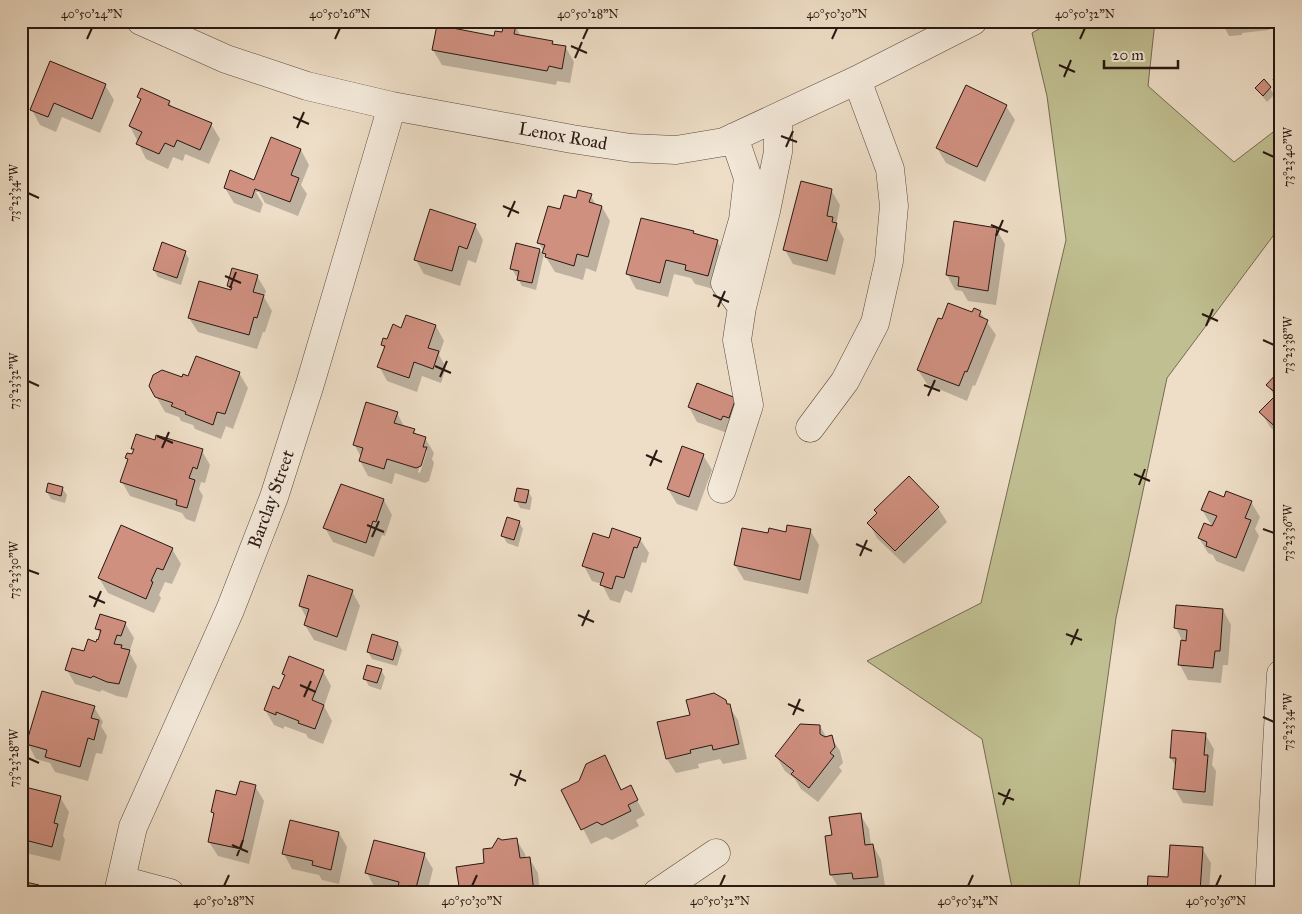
<svg xmlns="http://www.w3.org/2000/svg" width="1302" height="914" font-family="'IM FELL Great Primer',serif">
<style>
.green{fill:#c0bf91;stroke:#746c52}
.shadow{fill:#0003;fill-rule:evenodd}
.building{fill:#d09080;stroke:#291812}
.lines{fill:none;stroke-linecap:round;stroke-linejoin:round}
.minor-casing{stroke:#5a4a3f;stroke-width:29}
.minor{stroke:#f4eadb;stroke-width:28}
.ticks{fill:none;stroke:#291812;stroke-width:2}
.labels{text-anchor:middle;stroke-width:4;stroke-linejoin:round;paint-order:stroke}
.street-label{font-size:18px;fill:#291812;stroke:#f4eadb}
.neatline{fill:none;stroke:#291812;stroke-width:2}
.ticks-label{font-size:12px;text-anchor:middle;fill:#291812}
</style>
<rect width="100%" height="100%" fill="#eedec7"/>
<filter id="stains"><feTurbulence type="fractalNoise" baseFrequency=".004" numOctaves="4"/><feColorMatrix values="0 0 0 0 .2 0 0 0 0 .09 0 0 0 0 .02 0 0 0 .5 -.17"/></filter>
<radialGradient id="worn" r=".72"><stop offset=".6" stop-color="#630" stop-opacity="0"/><stop offset="1" stop-color="#630" stop-opacity=".3"/></radialGradient>
<path class="green" d="M1053,21H1155L1148,86L1234,162L1281,126V218L1273,236L1167,378L1116,618L1078,893H1009L1012,888L982,739L867,661L981,603L1066,240L1047,96L1032,33Z"/>
<path class="shadow" d="M1268,21L1269,30L1242,33V35L1229,36L1221,21Z
M516,27L521,37L552,42L553,45L566,48L574,62L570,83L557,81L556,85L442,65L433,50L495,37Z
M1281,70V88L1275,80Z
M105,85L114,100L100,133L62,117L56,132L40,125L32,110Z
M1256,88H1270L1274,95L1267,102Z
M139,97L169,102L173,108L211,124L220,139L209,164L185,154L183,161L173,157L168,169L146,159L130,126L141,101Z
M1006,106L1015,120L985,182L946,163L937,148Z
M301,150L309,165L301,185L307,194L298,216L265,203L259,192H256L263,204L260,213L234,203L225,188L255,181Z
M831,190L840,205L836,225L844,239L835,275L793,264L785,250Z
M591,196L596,205L602,207L610,221L596,272L586,268L583,280L555,272L544,254L536,290L522,286L518,279L519,277L516,276L512,269L540,250L543,255L544,252L539,243L561,211L576,200Z
M475,225L483,240L476,263L468,260L460,286L424,274L416,260Z
M996,229L1005,244L996,305L968,301L962,291L955,290L947,275Z
M693,232L694,235L717,241L725,255L717,290L695,284L691,278L674,274L668,297L636,289L628,274Z
M185,252L189,259L181,285L158,277L154,270Z
M257,276L266,291L264,297L272,311L265,332H263L257,349L198,332L189,318L232,292L228,286Z
M980,312L996,335L975,386L973,385L967,401L927,384L918,370L943,321Z
M407,316L436,326L444,341L439,355L446,367L441,383L422,376L417,392L387,381L379,366L385,349L382,345L402,329Z
M1281,371V437L1270,427L1261,412L1275,397L1268,385Z
M239,373L248,388L233,429L226,426L221,439L195,429L193,425L181,421L179,417L165,412L150,386L183,378Z
M735,399L744,414L730,434L697,422L689,407Z
M397,413L405,428L414,430L417,436L425,438L434,453L432,459L434,463L429,481L425,483L395,473L392,484L368,476L360,461L361,457L354,444ZM426,445L427,451L420,473L418,472Z
M133,448L202,451L210,465L205,483L201,482L199,489L203,496L195,522L186,519L182,513L130,496L122,482L128,462L126,458L133,456L134,452Z
M703,455L712,470L697,511L677,504L668,489Z
M341,485L384,500L392,515L385,536L382,535L374,557L333,542L325,528Z
M62,488L67,495L65,503L51,499L47,492Z
M528,491L532,498L530,510L520,508L516,500Z
M1224,498L1251,502L1260,517L1255,529L1259,536L1244,572L1216,561L1213,555L1208,553L1199,538L1213,528L1202,510Z
M938,508L947,522L904,564L877,538L869,523Z
M519,522L523,529L518,547L507,543L503,536Z
M810,530L819,545L808,594L744,580L735,565L769,535Z
M640,539L649,553L646,563L642,562L632,593L625,590L620,603L610,600L602,584L592,581L584,566Z
M172,549L181,564L172,584L165,582L159,595L161,598L154,613L108,593L99,578Z
M352,591L360,606L346,651L314,640L305,625L307,619L300,606Z
M1223,610L1231,625L1228,665H1223L1221,683L1188,680L1180,665L1183,642L1176,628Z
M125,623L134,638L130,650H128L137,666L127,698L117,696L102,690L100,692L75,684L67,670L96,643L101,636L97,628Z
M398,643L402,650L397,666L372,659L368,652Z
M381,670L385,677L381,690L369,686L365,679Z
M323,671L331,686L324,706L332,721L323,744L308,738L306,734L284,726V729L274,725L265,710L280,691L285,677L283,674Z
M725,701L738,720L747,759L723,764L720,759L698,764L699,768L676,773L667,759L691,715Z
M94,707L103,722L101,726L107,736L102,754L96,753L88,781L55,772L50,763L36,759L28,744Z
M820,726L827,738L831,737L840,751L843,763L839,767L842,771L818,802L801,789L795,779L785,771L776,756Z
M1205,734L1214,749L1212,765L1216,771L1213,806L1183,803L1175,789L1176,767L1171,758Z
M613,772L622,791L630,787L645,815L636,820L639,826L612,840L606,837L591,844L563,790Z
M255,786L264,801L249,864L218,856L209,842L215,816L212,812Z
M60,797L69,812L63,835L65,840L60,861L21,852V808Z
M860,814L869,829L871,845H873L881,860L886,892L862,893L859,887L840,890L831,875L833,836Z
M339,833L347,847L339,884L322,880L319,875L292,869L284,854Z
M516,839L525,854L526,858H529L538,873L540,893H461L486,864L492,849L501,841Z
M1202,848L1211,863L1209,893H1148L1169,879Z
M424,854L433,869L427,893H395L375,888L367,873Z
M38,886L42,893H21Z"/>
<path class="building" d="M504,23L516,25L514,34L553,41L552,44L566,46L562,69L549,66L547,71L432,50L437,25L494,36L495,31L502,32Z
M50,61L106,84L92,119L54,103L48,117L30,110Z
M1279,68H1281V83L1273,80Z
M1264,79L1271,87L1263,96L1255,88Z
M966,85L1007,105L977,167L936,148Z
M141,88L170,101L168,105L212,123L200,150L177,140L174,147L165,143L159,154L136,144L142,132L129,126L141,99L137,97Z
M271,137L301,149L291,175L299,178L290,202L255,189L252,198L224,188L230,170L254,180Z
M801,181L832,189L827,216L833,217L832,222L837,223L827,261L783,250Z
M578,190L592,194L589,202L602,206L588,257L577,254L574,266L545,257L546,254L542,253L545,245L537,243L548,206L560,209L564,195L576,198Z
M430,209L476,224L467,249L459,246L452,271L414,260Z
M641,218L694,231L693,233L718,240L708,276L685,270L686,265L666,260L660,283L626,274Z
M954,221L997,228L988,291L958,286L959,277L946,275Z
M162,242L186,251L177,278L153,270Z
M516,243L540,249L532,283L517,280L519,271L510,269Z
M232,268L258,275L253,292L264,295L257,318L254,317L249,335L188,318L199,281L231,290L232,287L227,286Z
M948,303L972,312L974,308L981,311L979,316L988,320L967,372L965,371L959,386L917,370L938,318L942,319Z
M406,315L436,325L428,348L439,351L433,369L414,362L409,378L377,367L385,346L381,345L383,338L387,339L393,324L401,328Z
M196,356L240,372L225,414L217,412L213,425L185,414L186,412L171,406L173,403L155,397L149,386L153,375L162,370L182,377L183,374L188,376Z
M1281,369V432L1259,412L1277,394L1266,385Z
M697,383L736,398L729,418L723,416L721,420L688,407Z
M366,402L398,412L394,423L415,429L413,433L426,437L423,447H427L421,466L416,468L387,459L384,469L359,461L363,448L353,445Z
M136,434L155,440L156,435L203,449L197,469L193,467L189,478L195,480L187,508L176,505L177,500L120,482L128,459L125,458L127,453L132,454L134,449H131Z
M682,446L704,454L689,497L667,489Z
M909,476L939,507L895,551L867,523L877,513L874,510Z
M48,483L63,487L61,496L46,492Z
M341,484L384,499L376,522L373,521L366,543L323,528Z
M517,488L529,490L526,503L514,501Z
M1209,491L1224,497L1226,491L1252,501L1245,518L1251,520L1236,558L1206,546L1207,542L1198,538L1204,523L1212,526L1217,516L1201,510Z
M507,517L520,521L514,540L501,536Z
M121,525L173,548L163,570L157,568L151,581L153,582L146,599L98,578Z
M787,525L811,529L800,580L734,565L742,528L768,533L769,528L786,532Z
M612,528L641,538L637,548L634,547L624,578L616,576L612,589L600,585L604,573L582,566L593,533L609,538Z
M308,575L353,590L337,637L304,625L309,609L299,606Z
M1176,605L1223,609L1220,651H1215L1213,668L1178,665L1181,640L1186,641L1187,630L1174,628Z
M100,614L126,622L121,636L117,635L114,644L122,645L121,648L130,650L119,684L107,682L93,676L91,678L65,670L72,648L84,651L88,639L96,642L97,639L98,640L101,630L95,629Z
M372,634L398,642L393,660L367,652Z
M289,656L324,670L312,700L324,705L315,729L298,723L299,721L276,712V715L264,710L273,686L279,689L285,675L282,674Z
M367,665L382,669L377,683L363,679Z
M42,691L95,706L91,718L99,720L94,740L88,738L80,767L45,757L47,750L26,744Z
M714,693L726,700L727,704H730L739,744L713,750L712,745L690,750L691,753L666,759L657,722L690,715L686,700Z
M800,724L820,725V734L825,737L832,735L835,747L830,753L834,756L809,788L791,774L794,771L775,756Z
M1172,730L1206,733L1204,755H1208L1205,792L1173,789L1176,758H1170Z
M605,755L621,790L631,785L638,800L628,805L631,811L602,825L597,822L581,830L561,790L579,781L586,764Z
M240,781L256,785L241,849L208,842L214,813L211,812L216,790L236,795Z
M25,787L61,796L54,823L58,824L52,847L21,839V803Z
M861,813L865,845L873,844L878,877L853,879L852,873L830,875L825,836L832,835L829,817Z
M290,820L339,832L331,870L312,865L313,861L282,854Z
M498,838L502,840L517,838L520,858L530,857L534,893H460L456,867L484,863L483,849L492,848Z
M374,840L425,853L415,892L398,887L399,882L365,873Z
M1170,845L1203,847L1200,892L1147,893L1148,876L1168,877Z
M21,881L39,885L37,893H21Z"/>
<g class="lines">
<g class="minor-casing">
<path id="minor" d="M141,21L226,59L307,86L392,106L572,139L631,148L676,150L724,142L857,80L973,21
M734,137L748,178L743,220L725,283L742,307
M810,428L845,381L875,323L889,261L894,206L890,169L857,80
M722,489L749,405L737,340L742,307L766,211L778,152V117
M121,880L170,893
M118,893L133,827L230,610L274,497L310,384L392,106
M657,893L716,853
M1269,893L1281,674"/>
</g>
<use href="#minor" class="minor"/>
</g>
<path class="ticks" d="M87,39L92,28M335,39L340,28M583,39L588,28M832,39L837,28M1080,39L1085,28M571,46L587,53M575,58L582,42M1059,65L1075,72M1064,77L1071,60M293,117L309,124M297,128L304,112M781,136L797,142M786,147L793,131M1263,152L1274,157M28,193L39,198M503,206L519,213M508,217L515,201M991,225L1008,232M996,236L1003,220M225,276L241,283M230,288L236,272M713,295L729,302M718,307L725,291M1202,314L1218,321M1206,326L1213,309M1263,340L1274,345M435,366L451,373M440,377L447,361M28,381L39,386M924,385L940,391M928,396L935,380M157,436L173,443M162,448L169,432M646,455L662,462M650,466L657,450M1134,474L1150,481M1139,485L1145,469M367,525L384,532M1263,529L1274,533M372,537L379,521M856,544L872,551M860,556L867,540M28,570L39,574M89,596L105,603M94,607L101,591M578,615L594,622M582,626L589,610M1066,634L1082,640M1071,645L1078,629M300,685L316,692M304,697L311,681M788,704L804,711M793,715L800,699M1263,717L1274,722M28,758L39,763M510,774L526,781M515,786L521,770M998,793L1014,800M1003,805L1010,789M232,845L248,852M237,856L243,840M224,886L229,875M472,886L477,875M720,886L725,875M968,886L973,875M1216,886L1221,875"/>
<g class="labels">
<g class="street-label">
<text transform="translate(563 136) rotate(10)" y="6">Lenox Road</text>
<text transform="translate(271 499) rotate(-70)" y="6">Barclay Street</text>
</g>
</g>
<rect width="1302" height="914" fill="none" stroke="#eedec7" stroke-width="55"/>
<path d="M1104 60v8h74v-8" fill="none" stroke="#291812" stroke-width="2.5"/>
<text x="1112" y="60" font-size="15" fill="#291812" stroke="#f4eadb" stroke-width="4" paint-order="stroke">20 m</text>
<rect x="28" y="28" width="1246" height="858" class="neatline"/>
<g class="ticks-label">
<text x="92" y="18">40°50'24"N</text>
<text x="340" y="18">40°50'26"N</text>
<text x="588" y="18">40°50'28"N</text>
<text x="837" y="18">40°50'30"N</text>
<text x="1085" y="18">40°50'32"N</text>
<text transform="translate(1288 157) rotate(-90)" y="4">73°23'40"W</text>
<text transform="translate(14 193) rotate(-90)" y="4">73°23'34"W</text>
<text transform="translate(1288 345) rotate(-90)" y="4">73°23'38"W</text>
<text transform="translate(14 381) rotate(-90)" y="4">73°23'32"W</text>
<text transform="translate(1288 533) rotate(-90)" y="4">73°23'36"W</text>
<text transform="translate(14 570) rotate(-90)" y="4">73°23'30"W</text>
<text transform="translate(1288 722) rotate(-90)" y="4">73°23'34"W</text>
<text transform="translate(14 758) rotate(-90)" y="4">73°23'28"W</text>
<text x="224" y="905">40°50'28"N</text>
<text x="472" y="905">40°50'30"N</text>
<text x="720" y="905">40°50'32"N</text>
<text x="968" y="905">40°50'34"N</text>
<text x="1216" y="905">40°50'36"N</text>
</g>
<rect width="100%" height="100%" filter="url(#stains)"/>
<rect width="100%" height="100%" fill="url(#worn)"/>
</svg>
